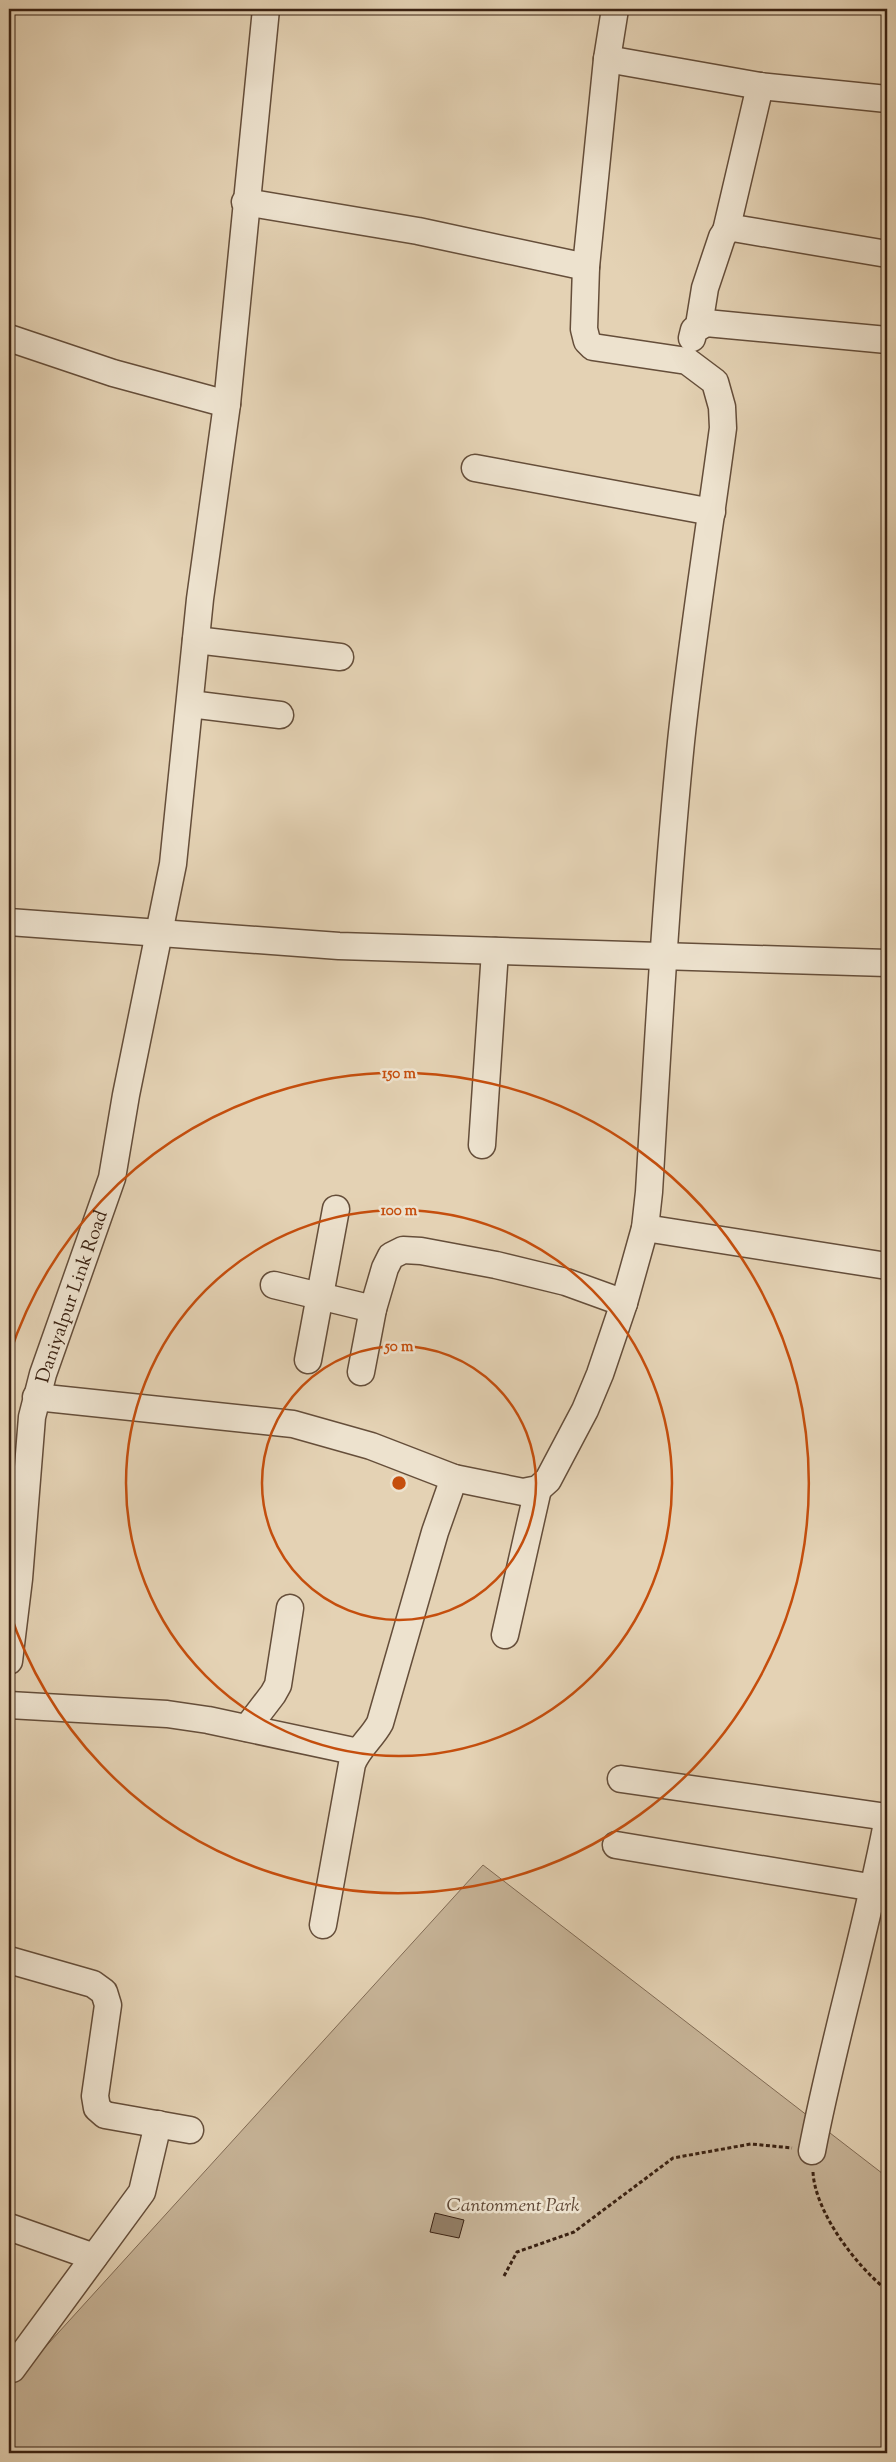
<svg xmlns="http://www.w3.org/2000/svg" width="896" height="2462" font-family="'Sorts Mill Goudy',serif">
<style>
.green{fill:#c7b498;stroke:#816b55}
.building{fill:#937e66;stroke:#3b2212}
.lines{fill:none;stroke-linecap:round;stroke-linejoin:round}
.minor-casing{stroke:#654e3a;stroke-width:29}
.path{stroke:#3b2212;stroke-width:3;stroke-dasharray:4 2.5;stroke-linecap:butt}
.minor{stroke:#ede2ce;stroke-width:26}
.ring{fill:none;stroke:#c54e0d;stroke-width:2.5}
.labels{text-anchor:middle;stroke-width:5;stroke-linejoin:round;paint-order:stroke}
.street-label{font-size:19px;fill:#3b2212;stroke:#ede2ce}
.park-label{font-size:19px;font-style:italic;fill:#5e4634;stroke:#ede2ce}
.centre{fill:#c54e0d;stroke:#ede2ce;stroke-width:2.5}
.ring-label{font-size:15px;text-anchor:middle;font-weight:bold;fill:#c54e0d;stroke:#ede2ce;stroke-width:5;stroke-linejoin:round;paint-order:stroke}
</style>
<rect width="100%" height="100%" fill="#e4d2b4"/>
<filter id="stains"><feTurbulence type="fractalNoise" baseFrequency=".004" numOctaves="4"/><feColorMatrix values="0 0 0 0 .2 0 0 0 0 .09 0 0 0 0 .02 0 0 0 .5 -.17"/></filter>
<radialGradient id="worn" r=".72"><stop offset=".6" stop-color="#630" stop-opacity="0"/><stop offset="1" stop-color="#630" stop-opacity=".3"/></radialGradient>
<path class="green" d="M483,1865L887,2177V2453H9V2387Z"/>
<path class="building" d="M435,2213L464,2220L459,2238L430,2232Z"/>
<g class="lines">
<g class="minor-casing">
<g id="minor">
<path d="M607,59L760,86L887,99"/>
<path d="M245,202L418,231L586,267"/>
<path d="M726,231L760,86"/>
<path d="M699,325L705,288L722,237L726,231L733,228L887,254"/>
<path d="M9,338L113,373L227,404"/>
<path d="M692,338L694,330L706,323L887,340"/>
<path d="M475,468L712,512"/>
<path d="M196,640L340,657"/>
<path d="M190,704L280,715"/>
<path d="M9,922L339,946L887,963"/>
<path d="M482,1145L495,951"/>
<path d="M645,1228L887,1266"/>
<path d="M274,1285L373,1309"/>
<path d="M308,1360L336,1209"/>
<path d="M361,1372L373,1309L385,1268L391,1256L403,1250L421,1251L496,1265L566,1282L624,1303"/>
<path d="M36,1397L293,1424L371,1446L454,1478L523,1492L538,1489L548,1480L585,1410L600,1374L624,1303L645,1228L649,1192C658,1042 666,891 681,742C692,637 709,533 723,428L722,407L715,382L687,361L593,347L587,341L584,329L586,267L607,59L615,9"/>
<path d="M505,1635L538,1489"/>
<path id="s1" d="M9,1661L19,1579L32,1417L43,1374L112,1178L126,1095L173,864L200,599L227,404L266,9"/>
<path d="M9,1705L167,1714L208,1720L358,1752"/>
<path d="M247,1728L273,1694L278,1685L290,1608"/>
<path d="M621,1779L887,1817"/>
<path d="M616,1845L887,1890"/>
<path d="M323,1925L352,1764C358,1748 372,1738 380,1723L435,1532L454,1478"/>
<path d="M9,1960L93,1984L104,1992L108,2005L95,2096L97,2108L105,2115L190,2130"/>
<path d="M812,2151C833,2041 866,1933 887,1823"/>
<path d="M9,2227L94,2257"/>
<path d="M12,2369L142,2192L158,2124"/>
</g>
</g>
<path class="path" d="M813,2172C815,2212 856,2266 887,2290
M504,2276L517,2252L574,2232L673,2158L751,2144L792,2148"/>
<use href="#minor" class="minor"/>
</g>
<g class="ring">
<circle cx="399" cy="1483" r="137"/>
<circle cx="399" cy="1483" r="273"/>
<path d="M9 1356A410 410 0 1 1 9 1610"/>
</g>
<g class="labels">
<g class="street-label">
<text dy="7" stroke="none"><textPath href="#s1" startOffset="372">Daniyalpur Link Road</textPath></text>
</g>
<g class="park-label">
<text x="513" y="2211">Cantonment Park</text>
</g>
</g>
<circle cx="399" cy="1483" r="8" class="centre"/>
<g class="ring-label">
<text x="399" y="1078">150 m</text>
<text x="399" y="1215">100 m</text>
<text x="399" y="1351">50 m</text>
</g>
<rect width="896" height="2462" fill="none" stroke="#e4d2b4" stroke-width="30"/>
<rect x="10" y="10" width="876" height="2442" fill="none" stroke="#3b2212" stroke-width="2.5"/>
<rect x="15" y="15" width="866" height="2432" fill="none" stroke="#3b2212"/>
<rect width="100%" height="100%" filter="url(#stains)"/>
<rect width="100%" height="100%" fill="url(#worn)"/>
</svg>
